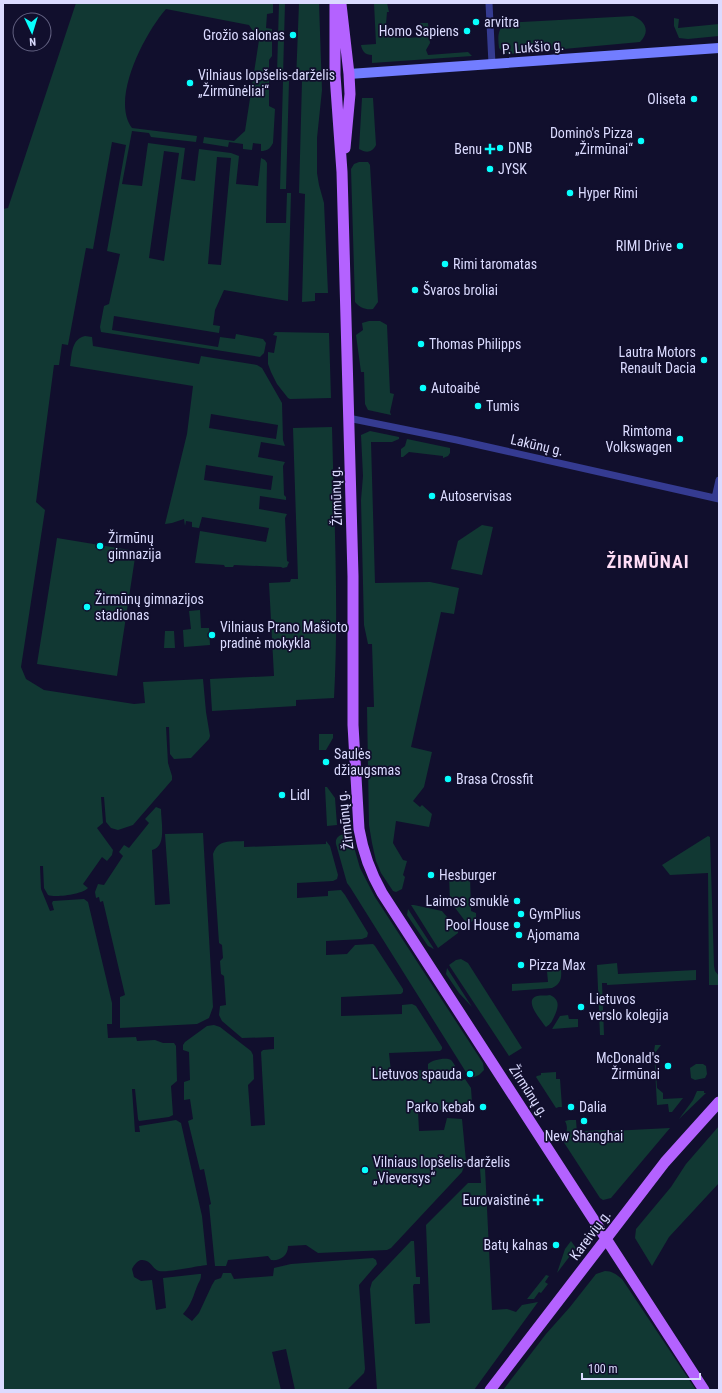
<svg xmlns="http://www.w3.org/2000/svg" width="722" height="1393" font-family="'Roboto Condensed',sans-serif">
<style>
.green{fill:#113833;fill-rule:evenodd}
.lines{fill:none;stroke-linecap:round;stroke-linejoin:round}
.street{stroke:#353b91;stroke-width:7}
.secondary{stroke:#727dff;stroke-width:10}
.primary{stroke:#b462ff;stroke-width:11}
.poi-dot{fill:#07fffe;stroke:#110f2d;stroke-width:1.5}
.labels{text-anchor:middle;stroke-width:3.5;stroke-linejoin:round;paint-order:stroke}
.poi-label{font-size:14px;fill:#dbdbff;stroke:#110f2d;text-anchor:start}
.street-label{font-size:14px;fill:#dbdbff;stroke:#110f2d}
.district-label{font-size:18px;font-weight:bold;letter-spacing:1px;fill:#ffddf6;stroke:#110f2d}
</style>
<rect width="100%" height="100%" fill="#110f2d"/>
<path class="green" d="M76,3H273V13L267,14L266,28L272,29V56L269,60V106L275,109L273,143C270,149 267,151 261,151V144L253,143L252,150L243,149V144L229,142L228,147L203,143L204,137L234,141L245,131L259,40L249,25L166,9C145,33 110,99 132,128L197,136L196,142L151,137L149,133L132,131L122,184L142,186L148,143L185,148L181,179L195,181L199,149L231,153L239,156L236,184L258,186L261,158L265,160L267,163L266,223H286L287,193H291L288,301L224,290L215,310L213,325L220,326L219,333L114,316L112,330L218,347L220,337L235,339L236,334L263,339L266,343L264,353L260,357L101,332L100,327L104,306L109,304L120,254L107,251L126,145L112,142L93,249L86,248L68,345L62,344L59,365H54L36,502L45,510L21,667L26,679L44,690L134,704L145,703L143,682L203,679L206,712L210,736L209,739L191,758L174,759L170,754L169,727H166L168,763L172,776V780L133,825L118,830L111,828L106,822L104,797H101L103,823L97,828L113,850L112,855L107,861L102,857L83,884L88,888C83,894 56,898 48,895L44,888L43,866H40L41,889L50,911L54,910L52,903L53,901L84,899L88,902L112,1003V1024H107L108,1038L136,1037L137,1041L155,1040L163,1043H174L176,1046L177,1081L171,1086L173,1115L169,1117L139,1121L138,1119L135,1089H132L135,1132H140L139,1126L176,1120L181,1123L202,1216L207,1265C197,1266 166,1273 159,1271C152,1269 151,1259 141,1260C137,1261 134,1265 132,1269L134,1277L141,1281L152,1280L156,1310L166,1308L163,1278L199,1274H201C201,1279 200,1280 198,1284C193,1296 192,1304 183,1314L192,1321L199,1313L212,1285L215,1280L221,1278L223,1273H231L234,1279L273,1276L274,1268L291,1264L373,1258L376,1260L377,1264L359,1285L365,1369L364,1373L347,1390H295L286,1349L272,1352L281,1390H3V209L8,208ZM164,151L179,153L164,261L149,258ZM217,157L231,158L221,265L208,264Z
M279,3H285L283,76L279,75L277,73Z
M299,3H319L322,90L317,138V173L319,185L324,203L328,293H315V301L302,302L305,194L299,193L302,81H296Z
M374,3H387L389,12H387L386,24L388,25V32H394L395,33H399V31H406L407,38L421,37L420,23H428L430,43L426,50L428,55L468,52L472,56L372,63V55C365,55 362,51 361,45L376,44Z
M633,16C645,21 651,31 640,42L509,54L504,53L499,48C498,38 497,31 505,23Z
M674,18L679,19L678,28L719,24V36L688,39L679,38L674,26Z
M283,81H289L286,189H280Z
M362,98H373L376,145C372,153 366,153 359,149Z
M359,162H368L370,165L378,302L373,309C366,310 360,308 355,302L351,169L354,164Z
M369,321H380L387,325L390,393L394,394L390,412L391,415L368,410L365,404L364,372H361L356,335L363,330L362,323Z
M275,332L329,333L331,398L290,399L288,398L277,384L271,372L268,364V352L274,353L277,336L273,335Z
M85,336L92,337L93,346L199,364L201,356L257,365L262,368L282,403L283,440L285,446L261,442L258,457L285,462L283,466L284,495L286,497V500L260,496L259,509L287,514L285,518L287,561L289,562L287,567L283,568L281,567L234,565L233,567H225L224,565L195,563L200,531L266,542L269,528L202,517L199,528L192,527V522L186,521L185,526L184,519L172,523L165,524L187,434L193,386L70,366C72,355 71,339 85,336ZM211,414L278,425L276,439L209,428ZM206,465L273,476L271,490L204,480Z
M332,427C334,517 339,607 334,698L296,700V706L212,711L210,679L274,676L269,583L290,582L291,579H298L293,428Z
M370,431L399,437V439L392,442H371L375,583L430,582L459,588L454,614L441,612L411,747L432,752L424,787L413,801L420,807L422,805L432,814L429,827L396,821L393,843L403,860L407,861L403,875L405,877L402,889L396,892L393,891L381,873L376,861L372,843L369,825L367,707H374L372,644H368L364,625L361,500L363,476L361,435Z
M407,439L450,448V453L448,456L443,458V456L409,452L403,457H401V449L405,446Z
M482,525L493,527L482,575L451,569L458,541Z
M57,538L136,551L117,676L37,664Z
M200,610L201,628H209L210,645L184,647L183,630L191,629L189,611Z
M165,631H174L175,648H164Z
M319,734H333V738L326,750H319Z
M325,787H327L335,798L337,825L327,826Z
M156,807L161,809C161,822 167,847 152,850L155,905L170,904L165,834L203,833L213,1007L209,1018L197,1024L120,1028V997L125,995L103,901L100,902L99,897L96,898L95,892L98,884L104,885L123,856L119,852L124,845L129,848L149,823L145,819Z
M344,834L352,840L360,868L375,897L483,1063L484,1070L479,1075L472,1078L469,1077L350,887L347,883L336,844C335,838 339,835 344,834Z
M708,836L710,837L714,966L715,971L719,976V985H709L708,873L670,875L662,865Z
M244,841V847L326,844V841L330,846L338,875L337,879L333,881L297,883V898L328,896V891L341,890L345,895L368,933L367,937L362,939L326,941V955L347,954L355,945L373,944L375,946L403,989V992L401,994L341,997V1016L402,1014V1005L412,1004L416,1006L442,1047V1049L440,1051L389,1053L391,1072L428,1070V1064C432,1060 446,1057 451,1060C452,1061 455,1065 455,1066L453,1069L461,1081L465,1079L471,1088L472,1103L467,1109L418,1111L419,1131L444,1130L447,1118L462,1119L466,1161L462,1172L391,1248L387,1250L318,1253L306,1245L288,1246C288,1256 280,1261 271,1260L268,1256L228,1260L226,1266H215L209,1205L211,1204L204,1169L200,1170L188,1121L193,1119L190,1099L184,1100V1082L190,1080L189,1052L183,1050V1045L185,1042L207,1026L214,1025L220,1027L251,1051L253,1055L254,1079L248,1085L251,1126L265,1125L261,1052L263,1050L274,1049V1037L242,1038L222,1021L219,1015L220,1006L226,1005L224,976L221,974L220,961L223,958L222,945L219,943L213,854C218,839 230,842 244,841Z
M447,870L470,876L471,911L476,913V918L469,924L468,925L450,901L449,875Z
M411,905H414L442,911L458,930V933L438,948Z
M408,909L434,949L428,946L407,915Z
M461,959L468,963L522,1048L509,1056L449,965L456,960Z
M617,963L618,974L696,970V980L607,985V983H602L604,1035H600L597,965Z
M447,968L472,1007L459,993L446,974Z
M561,970C562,979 560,984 552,988L512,991V984L548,982L547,971Z
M550,995C561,1000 558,1008 554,1017C552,1021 551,1024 546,1027L545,1026C541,1020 523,1000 537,996C541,995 546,996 550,995Z
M568,1015L569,1019H578V1027L552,1029L560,1016Z
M655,1045H661L655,1053L657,1088L663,1093V1099L683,1098L672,1112H669L668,1104L657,1105L654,1051Z
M696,1064H703L706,1066L707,1074L705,1078L695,1080L691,1078L690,1068Z
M556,1072V1079H560L562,1107H559L556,1108L536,1077L537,1076L541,1075V1073Z
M516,1077L518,1078L537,1107L530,1105L514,1079Z
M697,1091H704V1093H706L679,1119L693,1100Z
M569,1120H576L577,1133L584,1132V1131L605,1130L611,1131L670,1128L611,1198L603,1200L600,1198L563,1141C566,1133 569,1129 565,1121Z
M719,1126V1183L669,1237L652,1266L635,1238L636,1229L671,1187L686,1164Z
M480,1168H485L492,1310L507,1309L516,1312L522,1305L538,1302L474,1390H377L370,1289L372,1282L411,1241H414L416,1277H420V1284H414L413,1286L415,1324L430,1323L426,1225L468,1183H481Z
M571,1241L576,1248L557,1273L565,1249Z
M605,1271C612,1271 616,1274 622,1279L696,1390H503L546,1334L570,1307L596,1274Z
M546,1275L549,1276L545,1282L548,1284L541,1293L539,1292L534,1299H527Z"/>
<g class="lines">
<path class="street" d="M489,3L492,64
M348,418L457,440L719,499
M715,498L719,480"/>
<path class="secondary" d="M349,74L719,48"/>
<path class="primary" d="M335,3V75L342,172L353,576V725L359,829C363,852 370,872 382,893L704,1390
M341,4L349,74L350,94L345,148
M490,1390L665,1162L719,1102"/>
</g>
<g class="poi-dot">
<circle cx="476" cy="22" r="4"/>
<circle cx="467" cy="31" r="4"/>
<circle cx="293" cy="35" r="4"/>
<circle cx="190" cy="83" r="4"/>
<circle cx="694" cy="99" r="4"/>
<circle cx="641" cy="141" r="4"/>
<circle cx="500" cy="148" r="4"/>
<path d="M488 143h4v4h4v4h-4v4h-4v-4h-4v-4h4z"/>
<circle cx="490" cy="169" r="4"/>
<circle cx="570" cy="193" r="4"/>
<circle cx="680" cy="246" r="4"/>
<circle cx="445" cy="264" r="4"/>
<circle cx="415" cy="290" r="4"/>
<circle cx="421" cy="344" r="4"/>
<circle cx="704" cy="360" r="4"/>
<circle cx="423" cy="388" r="4"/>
<circle cx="478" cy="406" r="4"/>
<circle cx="680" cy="439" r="4"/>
<circle cx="432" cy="496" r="4"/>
<circle cx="100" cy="546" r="4"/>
<circle cx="87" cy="607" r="4"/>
<circle cx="212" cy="635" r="4"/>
<circle cx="326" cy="762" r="4"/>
<circle cx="448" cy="779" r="4"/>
<circle cx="282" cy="795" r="4"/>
<circle cx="431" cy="875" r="4"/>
<circle cx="517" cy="901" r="4"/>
<circle cx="521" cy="914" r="4"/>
<circle cx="517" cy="925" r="4"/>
<circle cx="519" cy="935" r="4"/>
<circle cx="521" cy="965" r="4"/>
<circle cx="581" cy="1007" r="4"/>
<circle cx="668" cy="1066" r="4"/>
<circle cx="470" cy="1074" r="4"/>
<circle cx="483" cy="1107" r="4"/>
<circle cx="571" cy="1107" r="4"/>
<circle cx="584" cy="1121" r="4"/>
<circle cx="365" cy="1170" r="4"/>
<path d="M536 1194h4v4h4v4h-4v4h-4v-4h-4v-4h4z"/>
<circle cx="556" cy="1245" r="4"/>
</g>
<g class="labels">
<g class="poi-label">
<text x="484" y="27">arvitra</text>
<text x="459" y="36" text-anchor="end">Homo Sapiens</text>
<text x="285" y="40" text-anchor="end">Grožio salonas</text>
<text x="198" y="80">Vilniaus lopšelis-darželis<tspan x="198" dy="16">„Žirmūnėliai“</tspan></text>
<text x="686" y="104" text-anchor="end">Oliseta</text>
<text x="633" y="138" text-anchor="end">Domino's Pizza<tspan x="633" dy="16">„Žirmūnai“</tspan></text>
<text x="508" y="153">DNB</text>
<text x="482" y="154" text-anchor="end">Benu</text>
<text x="498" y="174">JYSK</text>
<text x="578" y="198">Hyper Rimi</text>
<text x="672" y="251" text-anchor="end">RIMI Drive</text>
<text x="453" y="269">Rimi taromatas</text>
<text x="423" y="295">Švaros broliai</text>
<text x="429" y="349">Thomas Philipps</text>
<text x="696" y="357" text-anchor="end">Lautra Motors<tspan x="696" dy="16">Renault Dacia</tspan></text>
<text x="431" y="393">Autoaibė</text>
<text x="486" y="411">Tumis</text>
<text x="672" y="436" text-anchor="end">Rimtoma<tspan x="672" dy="16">Volkswagen</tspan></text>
<text x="440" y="501">Autoservisas</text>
<text x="108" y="543">Žirmūnų<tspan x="108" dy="16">gimnazija</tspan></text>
<text x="95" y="604">Žirmūnų gimnazijos<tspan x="95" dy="16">stadionas</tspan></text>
<text x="220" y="632">Vilniaus Prano Mašioto<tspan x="220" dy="16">pradinė mokykla</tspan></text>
<text x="334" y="759">Saulės<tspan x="334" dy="16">džiaugsmas</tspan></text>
<text x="456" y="784">Brasa Crossfit</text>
<text x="290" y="800">Lidl</text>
<text x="439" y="880">Hesburger</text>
<text x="509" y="906" text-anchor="end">Laimos smuklė</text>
<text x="529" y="919">GymPlius</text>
<text x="509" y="930" text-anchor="end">Pool House</text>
<text x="527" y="940">Ajomama</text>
<text x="529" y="970">Pizza Max</text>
<text x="589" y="1004">Lietuvos<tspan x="589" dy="16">verslo kolegija</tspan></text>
<text x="660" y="1063" text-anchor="end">McDonald's<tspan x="660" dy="16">Žirmūnai</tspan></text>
<text x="462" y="1079" text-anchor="end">Lietuvos spauda</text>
<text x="475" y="1112" text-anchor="end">Parko kebab</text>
<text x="579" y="1112">Dalia</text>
<text x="584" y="1141" text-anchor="middle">New Shanghai</text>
<text x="373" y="1167">Vilniaus lopšelis-darželis<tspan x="373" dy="16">„Vieversys“</tspan></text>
<text x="530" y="1205" text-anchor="end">Eurovaistinė</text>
<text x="548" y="1250" text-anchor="end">Batų kalnas</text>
</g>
<g class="street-label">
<text transform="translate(533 47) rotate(-4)" y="5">P. Lukšio g.</text>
<text transform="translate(537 445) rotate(13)" y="5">Lakūnų g.</text>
<text transform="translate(336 496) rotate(-92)" y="5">Žirmūnų g.</text>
<text transform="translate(345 820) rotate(-97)" y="5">Žirmūnų g.</text>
<text transform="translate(529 1091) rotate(57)" y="5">Žirmūnų g.</text>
<text transform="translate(590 1235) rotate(-53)" y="5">Kareivių g.</text>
</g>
<g class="district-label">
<text x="648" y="568">ŽIRMŪNAI</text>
</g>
</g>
<rect width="722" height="1393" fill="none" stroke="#dbdbff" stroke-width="8"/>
<g transform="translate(32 32) rotate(176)"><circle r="19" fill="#110f2d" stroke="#626181"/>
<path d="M0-3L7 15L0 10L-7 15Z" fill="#07fffe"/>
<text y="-6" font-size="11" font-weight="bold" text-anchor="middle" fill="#dbdbff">N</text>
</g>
<path d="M582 1373v6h118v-6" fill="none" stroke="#dbdbff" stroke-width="2"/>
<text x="588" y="1373" font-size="12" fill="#dbdbff" stroke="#110f2d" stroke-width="3" paint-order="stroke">100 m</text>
</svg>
